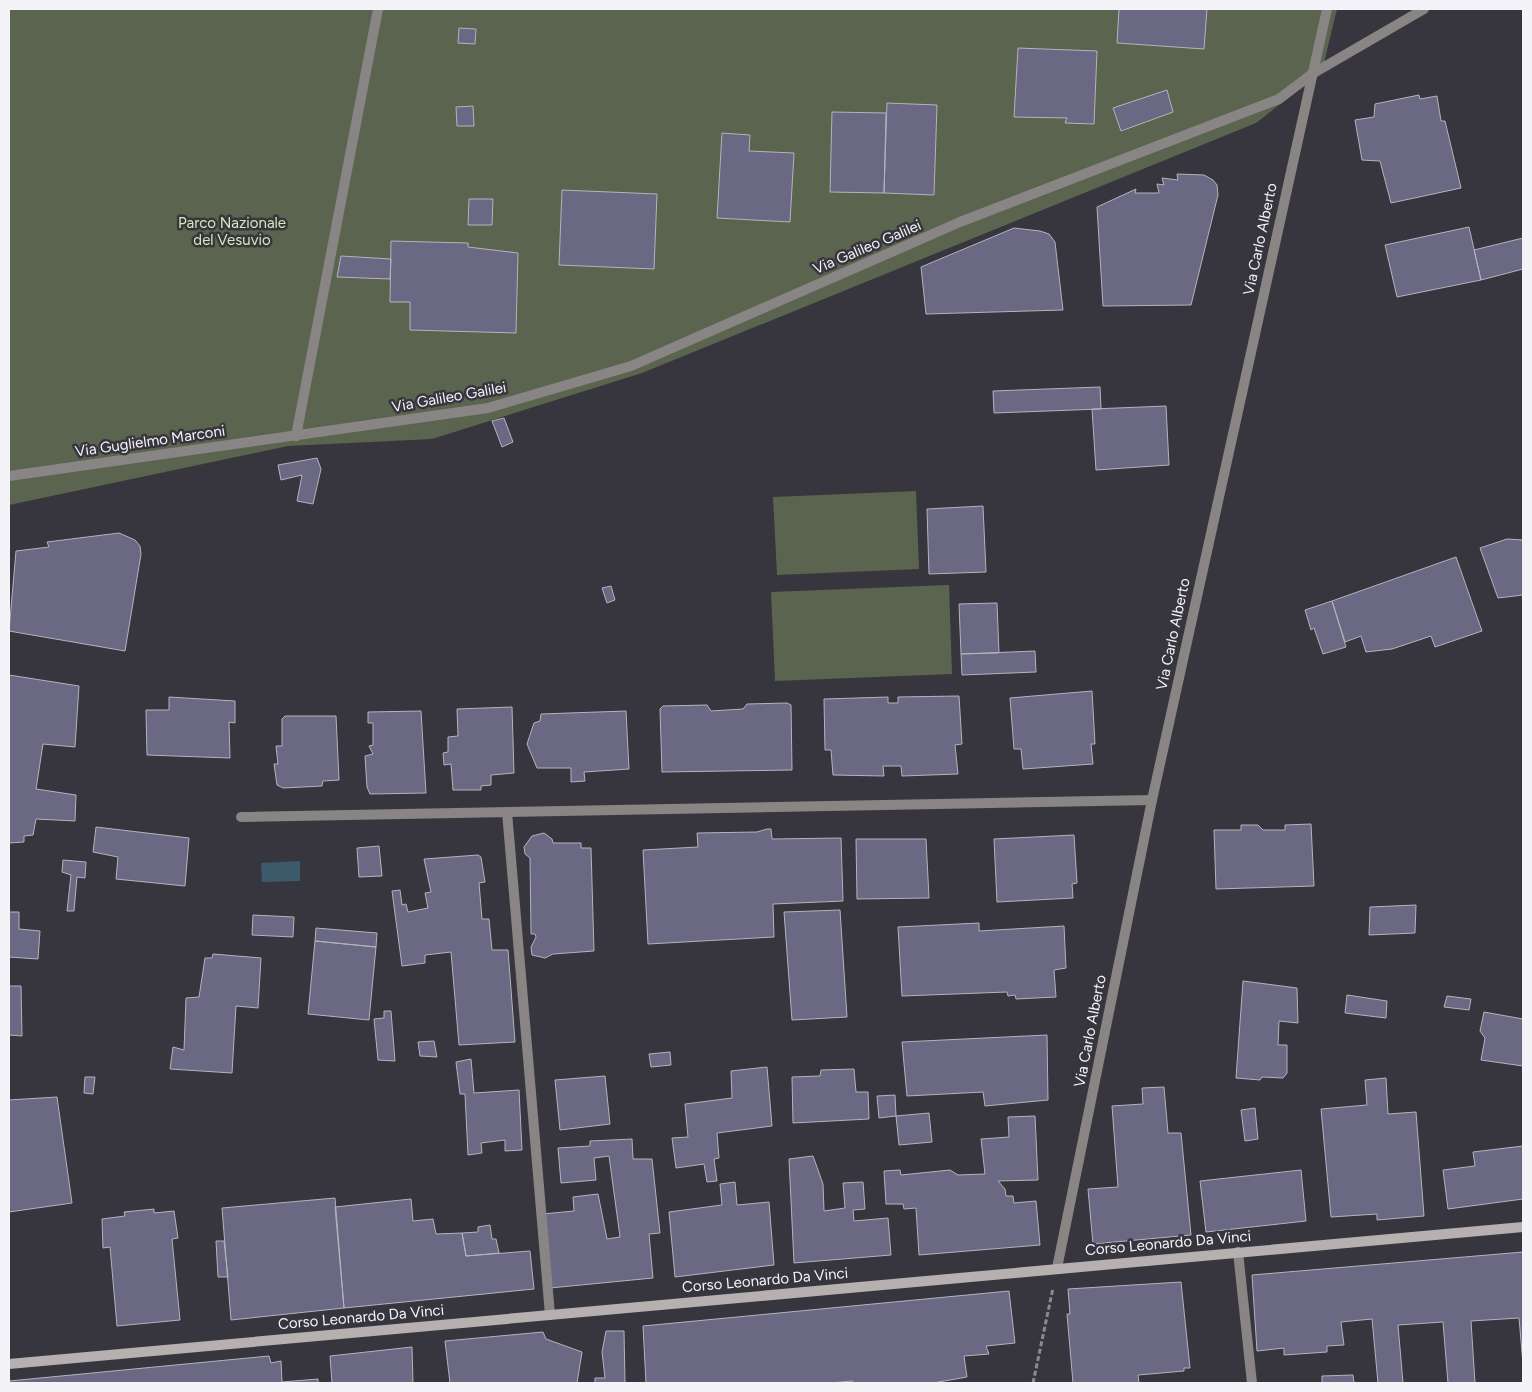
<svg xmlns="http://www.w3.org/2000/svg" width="1532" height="1392" font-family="Figtree,sans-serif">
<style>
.green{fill:#5b644e}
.water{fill:#3d5a6a}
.building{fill:#6b6884;stroke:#b4b4bc}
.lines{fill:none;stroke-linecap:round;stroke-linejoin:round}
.path{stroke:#8b8a91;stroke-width:3;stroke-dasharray:5 2.5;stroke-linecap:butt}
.minor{stroke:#898584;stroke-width:10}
.tertiary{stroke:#898584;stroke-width:10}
.secondary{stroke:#b7b0b0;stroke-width:10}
.labels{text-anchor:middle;stroke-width:5;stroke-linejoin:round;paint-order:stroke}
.park-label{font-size:15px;fill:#d4e9b4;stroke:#37363e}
.street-label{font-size:15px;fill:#f3f3f8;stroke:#37363e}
</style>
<rect width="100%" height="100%" fill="#37363e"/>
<path class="green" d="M9,9H1337L1322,71L1256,123L642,373L432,439L288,446L9,505Z
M916,491L919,569L777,575L773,497Z
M949,585L952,674L775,681L771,592Z"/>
<path class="water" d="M300,861V881L262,882L261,863Z"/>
<path class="building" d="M1119,9H1207L1204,49L1117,43Z
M459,28L476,29L475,44L458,43Z
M1018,48L1097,51L1094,124L1065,123L1067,118L1014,117Z
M1167,90L1173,112L1121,131L1113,108Z
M1419,95L1420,99L1437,96L1441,121H1445L1461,188L1391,203L1380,161L1362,160L1355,120L1374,117L1375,104Z
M887,103L937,105L934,195L884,193Z
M473,106L474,126H457L456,107Z
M832,112L886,113L884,193L830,192Z
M722,133L750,135L749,151L794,153L790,222L717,218Z
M1177,174L1204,175L1213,180L1217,185L1218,195L1191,305L1103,306L1097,207L1136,189L1135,193H1159L1157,184L1164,185L1162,178L1178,180Z
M562,190L657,194L654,269L559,265Z
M469,199H493L492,225H468Z
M1469,227L1481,280L1397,297L1385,245Z
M1014,228L1040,231L1049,234L1055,242L1063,310L926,314L921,267Z
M1523,238V269L1481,280L1474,250Z
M391,241L468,243V247L518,253L516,333L410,330V302H390Z
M341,256L391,259L390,279L337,277Z
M1100,387L1101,409L994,413L993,391Z
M1166,406L1169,465L1096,470L1092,409Z
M504,418L513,442L502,447L492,421Z
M317,458L321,469L313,504L297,501L302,475L281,480L278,465Z
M983,506L986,572L929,574L927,509Z
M119,533L135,540L140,546L141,554L125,651L9,631L16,551L49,547L47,542Z
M1507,539L1523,540V595L1498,598L1480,548Z
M1456,557L1482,631L1435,647L1431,636L1392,649L1366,652L1361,636L1345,642L1332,601Z
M611,586L615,600L607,603L602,588Z
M1332,601L1346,647L1323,654L1314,628L1311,630L1305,610Z
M997,603L999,653L961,654L959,604Z
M1035,651L1036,672L962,675L961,654Z
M9,675L79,686L75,747L43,744L36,789L76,795L75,821L36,819L33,835L24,836V842L9,843Z
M1092,691L1095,744H1091L1093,764L1023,769L1021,749H1014L1010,698Z
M959,696L962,744L955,745L958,774L902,776L901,766H883L884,776L833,775L831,750H825L824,699L888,697V703H898V697Z
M169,697L235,701V723L229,722L230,758L147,755L146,710H169Z
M787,703L791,705L792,770L662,772L660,709L663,706L707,705L711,711L743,709L747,704Z
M512,707L514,773L491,775V785L481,786V790H453L451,764L444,765L443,753L448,752V737L458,736L457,709Z
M421,711L426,793L370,794L367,787L365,756L373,754L369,746L373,745V723H368V712Z
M626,711L629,769L584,772L585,781L571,782V768H537L527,744L534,723L540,721L541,714Z
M285,716H336L339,780L323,781L322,786L283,788L277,785L274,764H278L276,746H282V719Z
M1311,824L1314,886L1216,889L1214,830H1241V825H1258L1263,830H1285V825Z
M96,827L189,838L185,886L116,879L118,857L93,852Z
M767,829H771L772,839L841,838L843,901L773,904L774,937L648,944L643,850L698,847L697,833L757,832Z
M544,833L552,839L553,843H581V848H591L594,951L553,954L545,958L532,955L531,947L536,937L535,934H531L530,858L525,854L524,847L532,836Z
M1074,835L1077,883L1072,884L1073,898L997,902L994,839Z
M856,839H926L929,898L857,899Z
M379,846L382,876L359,877L357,848Z
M478,855L481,857L485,882L479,883L482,919H489L492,950H508L515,1042L459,1045L451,952L425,955V963L402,966L392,891L400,890L402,905L406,904L408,912L428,908L425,893L431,892L424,859Z
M63,860L86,862L85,878L77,877L74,911H67L71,875L62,872Z
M1416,905L1415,933L1369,935L1370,907Z
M840,910L847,1017L792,1020L784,912Z
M9,912H19V929L40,931L38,959L9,957Z
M253,915L294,917L293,937L252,935Z
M979,923V931L1064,926L1066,968L1054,970L1056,997L1016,999L1015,995L1008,996L1007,992L902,996L898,927Z
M316,928L377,933L376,947L315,941Z
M315,941L376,947L369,1020L308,1014Z
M213,954L261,958L258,1008L236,1006L232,1073L170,1069L173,1047L184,1050L186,998L199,997L205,958H212Z
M1243,981L1297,988L1298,1023L1279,1021L1278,1045H1287V1073L1283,1078L1262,1077L1260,1080L1236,1078Z
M9,986H21L22,1036L9,1035Z
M1347,995L1387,1001L1386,1018L1345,1013Z
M1447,996L1471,999L1469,1010L1444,1007Z
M384,1011H391L395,1061L378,1060L374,1019L384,1018Z
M1484,1012L1523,1019V1066L1481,1060L1485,1038L1480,1031Z
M1047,1035L1048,1100L985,1106L983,1092L907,1096L902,1042Z
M434,1041L437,1057L420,1056L418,1042Z
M670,1052L671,1065L651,1067L649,1054Z
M471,1059L474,1093L519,1090L522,1150L505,1151V1140L481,1143L482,1153L468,1155L465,1094H460L456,1062Z
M767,1067L772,1126L717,1133L719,1158L714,1159L717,1181L707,1182L704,1164L676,1168L672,1138L688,1137L685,1104L732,1098L731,1071Z
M854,1069L856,1092H868L869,1119L793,1123L792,1077L820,1076L821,1070Z
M605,1076L610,1124L560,1130L555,1080Z
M85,1077H95L93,1094L84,1093Z
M1386,1078L1388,1114L1416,1112L1424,1216L1377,1220V1214L1331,1217L1321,1109L1367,1105L1365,1080Z
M1164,1087L1168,1133H1181L1191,1235L1093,1244L1088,1189L1118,1187L1112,1106L1143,1104L1142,1088Z
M895,1095L896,1116L879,1118L877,1096Z
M57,1097L72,1203L9,1212V1100Z
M1255,1108L1258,1139L1245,1141L1241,1110Z
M929,1113L932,1142L899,1145L896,1116Z
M1035,1116L1038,1180L998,1181L1005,1189L1006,1196H1013L1014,1203L1036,1201L1040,1245L919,1255L916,1208L904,1209L903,1204H886L884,1171L900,1170L901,1175L950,1170L958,1175L985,1174L981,1139L1009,1137L1008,1117Z
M632,1139L633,1159H652L660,1233L649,1234L653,1278L550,1288L542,1214L574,1211L573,1197L598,1194L607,1239L620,1237L609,1156L594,1158L596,1180L561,1183L558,1148L590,1146V1141Z
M1523,1146V1199L1448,1209L1443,1170L1475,1166L1473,1152Z
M813,1156L823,1184L824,1211L845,1208L843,1183L863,1182L865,1209L853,1210L854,1221L888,1218L891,1255L794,1263L789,1159Z
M1301,1170L1306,1221L1206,1232L1200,1181Z
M735,1182L737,1205L769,1202L774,1265L675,1277L669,1212L722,1205L720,1184Z
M335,1198L344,1308L231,1320L222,1208Z
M411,1199L413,1221L433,1219L436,1234L462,1233L466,1256L530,1251L534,1289L344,1308L335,1207Z
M154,1209V1213L174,1211L178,1238L172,1239L180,1320L117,1326L110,1247L103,1248L102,1219L125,1216L124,1212Z
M490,1225L492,1239H496L499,1253L466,1256L462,1233L478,1232V1227Z
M216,1241H224L228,1277H218Z
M1523,1252V1364L1519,1318L1471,1321L1475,1383H1448L1443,1322L1398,1325L1403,1383H1378L1372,1319L1341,1322L1344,1345L1327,1346V1352L1284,1355V1348L1257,1351L1252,1275Z
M1181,1282L1190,1368H1184V1371L1138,1375L1139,1383H1073L1067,1314H1070L1068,1289Z
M1009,1291L1015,1343L986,1346L989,1354L964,1356L967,1377L933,1383H853V1381L830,1383H646L643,1326Z
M606,1331H624L625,1383H595V1378H605L602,1352Z
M543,1332L546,1339L582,1352L577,1383H450L445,1341Z
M412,1347L413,1383H332L330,1356Z
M269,1356L271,1363L281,1361L282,1382L318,1379V1383H9V1381Z
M1353,1375L1354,1383H1322V1376Z"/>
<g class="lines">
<path class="path" d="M1033,1383L1053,1288"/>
<path class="minor" d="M296,436L378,9
M9,476L488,408L631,366L960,222L1279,99L1312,74L1424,9
M507,812L550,1315
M241,817L1152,800
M1238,1252L1252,1383"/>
<path class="tertiary" d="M1057,1268L1152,800L1327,9"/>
<path class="secondary" d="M9,1364L1523,1227"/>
</g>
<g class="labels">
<g class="park-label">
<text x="232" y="228">Parco Nazionale<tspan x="232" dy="17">del Vesuvio</tspan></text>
</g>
<g class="street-label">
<text transform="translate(1260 239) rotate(-78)" y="5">Via Carlo Alberto</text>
<text transform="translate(867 247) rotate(-23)" y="5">Via Galileo Galilei</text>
<text transform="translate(449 397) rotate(-10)" y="5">Via Galileo Galilei</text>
<text transform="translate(150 441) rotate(-8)" y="5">Via Guglielmo Marconi</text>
<text transform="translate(1173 634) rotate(-78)" y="5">Via Carlo Alberto</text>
<text transform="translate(1090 1031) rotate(-79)" y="5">Via Carlo Alberto</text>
<text transform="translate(1168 1243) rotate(-5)" y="5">Corso Leonardo Da Vinci</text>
<text transform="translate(765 1280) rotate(-5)" y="5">Corso Leonardo Da Vinci</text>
<text transform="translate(361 1317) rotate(-5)" y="5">Corso Leonardo Da Vinci</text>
</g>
</g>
<rect width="1532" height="1392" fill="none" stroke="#f3f3f8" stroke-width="20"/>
</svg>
